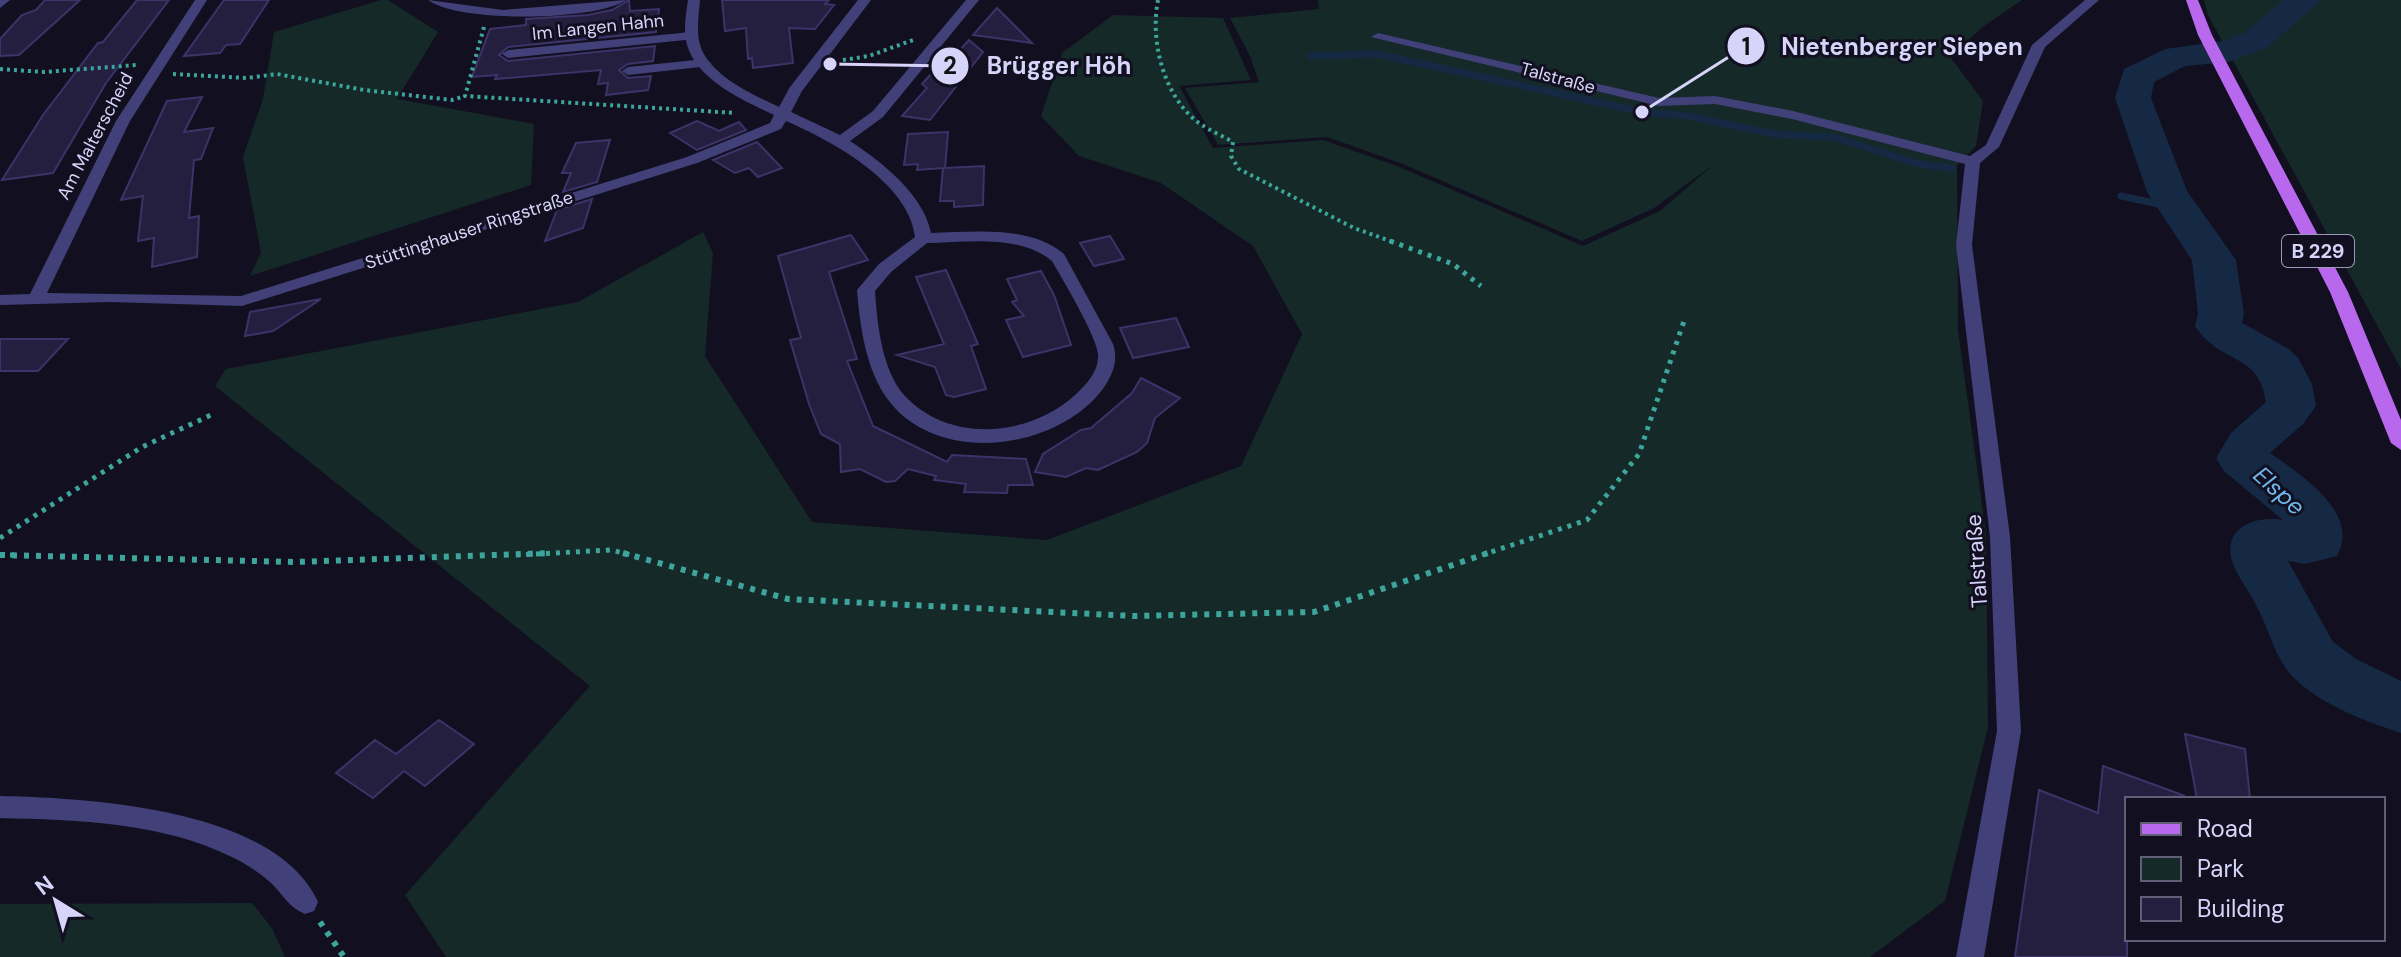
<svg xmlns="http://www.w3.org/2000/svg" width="2401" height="957" font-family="'DM Sans',sans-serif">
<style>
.green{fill:#142928}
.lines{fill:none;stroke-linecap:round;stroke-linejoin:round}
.stream{stroke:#152944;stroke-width:7}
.river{fill:#152944;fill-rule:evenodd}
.building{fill:#241e3f;stroke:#3c3368;stroke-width:2}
.path-far2{stroke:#3da59b;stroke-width:4;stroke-dasharray:3 4;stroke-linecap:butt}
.path-far1{stroke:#3da59b;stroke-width:5;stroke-dasharray:4 6;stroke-linecap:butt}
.path{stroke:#3da59b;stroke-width:6;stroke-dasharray:5 7;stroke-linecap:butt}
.lane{fill:#414079;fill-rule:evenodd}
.street{fill:#414079;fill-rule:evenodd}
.primary{fill:#b768ec;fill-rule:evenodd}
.labels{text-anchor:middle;stroke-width:6;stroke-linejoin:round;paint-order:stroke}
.far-street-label{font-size:18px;fill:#d7d4fa;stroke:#121020}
.shield{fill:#121020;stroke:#9c99b9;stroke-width:2}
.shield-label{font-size:20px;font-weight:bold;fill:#d7d4fa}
.street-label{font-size:22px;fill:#d7d4fa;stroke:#121020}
.water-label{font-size:24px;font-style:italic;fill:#6fb7ed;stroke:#121020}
.leader{fill:none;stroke:#d7d4fa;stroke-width:3}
.callout-dot{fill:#d7d4fa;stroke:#121020;stroke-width:3}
.mark-label{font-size:24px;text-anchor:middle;font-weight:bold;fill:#111}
.callout-label{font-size:24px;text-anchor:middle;font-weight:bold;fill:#d7d4fa;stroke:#121020;stroke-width:6;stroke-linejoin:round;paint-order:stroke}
</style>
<rect width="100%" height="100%" fill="#121020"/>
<path class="green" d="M381,0H388L438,32L397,99L534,124L531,185L250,276L261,253L243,157L263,99L274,32Z
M1318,0H2022L1981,28L1951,58L1983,101L1976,146L1957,165L1958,330L1986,534L1988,727L1945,901L1870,957H446L405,895L590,686L215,386L226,369L578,302L703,232L713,253L705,356L812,522L1047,540L1241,466L1302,334L1253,246L1161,183L1079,156L1041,116L1062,53L1113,15L1223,18L1251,80L1179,86L1213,148L1323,140L1397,166L1583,246L1660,211L1713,165L1654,208L1582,241L1403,164L1327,137L1218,145L1185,88L1259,82L1250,56L1230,18L1319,9Z
M2204,0H2401V369L2208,15Z
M252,903L272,928L285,957H0V904Z"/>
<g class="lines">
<path class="stream" d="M1310,56L1377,54L1642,112L1688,116L1775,134L1833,137L1919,164L1952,168
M2121,196L2178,208"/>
<path class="river" d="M2284,0H2321L2268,47L2228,62L2185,66L2154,82L2151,98L2187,191L2236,260L2244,314L2242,323L2289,349L2298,358L2312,384L2316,406L2303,424L2270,453C2301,475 2361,513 2337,556L2305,564L2288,561L2333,642L2356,659L2401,681V733C2365,721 2321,705 2293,677C2274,657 2270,631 2257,607C2250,592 2239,579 2233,564C2220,528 2255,515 2283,520L2224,471L2216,458L2231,433L2266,402C2259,351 2221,366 2195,326L2198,314L2192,260L2147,192L2115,98L2124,69L2165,49L2222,41L2244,33Z"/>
</g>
<path class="building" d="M45,0H80L19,55L0,56V39L22,15L36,10Z
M137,0H169L106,83L53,173L2,180L43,115L98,43L103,42Z
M224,0H269L240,44L226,45L220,53L184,56Z
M629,0L630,11L659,9L656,32L508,47L499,55L508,61L655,46L653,61L628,64L619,70L628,78L651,76L648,90L606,95L608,83L598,84L601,70L495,79L497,75L472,77L490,29L526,25V19L588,15L612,10Z
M722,0H829L825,4L834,5L815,29L789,28L793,63L753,68L752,58L748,59L746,28L725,31Z
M997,8L1032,43L973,35Z
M969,40L983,52L930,120L902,116L927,88L922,84L932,73L942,70Z
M202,97L184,132L213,128L201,159L194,160L189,218L199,216L197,257L152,267L154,238L138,241L143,196L121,200L167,101Z
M697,121L719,131L739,122L746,130L697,150L670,133Z
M948,132L945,168L984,166L983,205L954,207V201H940L943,168L917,170L918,164L904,165L908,134Z
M610,140L597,182L563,192L571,173H562L576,143Z
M757,142L782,168L758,177L749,168L735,173L713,160Z
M592,199L583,228L545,241L557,210Z
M851,235L868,260L829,272L857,359L847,361L873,426L947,462L952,455L1026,459L1033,485H1008L1007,493L964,492L966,484L934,480L936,476L908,469L895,481L886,482L860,469L841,472L840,444L821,434L809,404L790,340L801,338L778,256Z
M1110,236L1124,259L1094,266L1080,243Z
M946,270L978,344L971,346L986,389L954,397L946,395L935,367L897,355L944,344L916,277Z
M1041,271L1054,295L1071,345L1023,357L1006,320L1024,316L1012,302L1017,300L1007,279Z
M321,299L273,331L245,336L250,312Z
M1176,318L1189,347L1133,358L1120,328Z
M0,339H68L38,371H0Z
M1141,378L1180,398L1155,418L1147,443L1137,452L1098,470L1086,468L1066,477L1035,472L1043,454L1081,430L1091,428L1132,393Z
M439,720L474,744L425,786L404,771L373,798L336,773L375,740L396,754Z
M2185,734L2245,749L2250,799H2197Z
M2103,766L2185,796L2127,799V957H2015L2039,790L2098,813Z"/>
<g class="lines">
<path class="path-far2" d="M1158,0C1150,40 1163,93 1195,120C1206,129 1221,135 1233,142L1231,156L1239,169L1354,228L1396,243
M484,27L465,96L735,113
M843,60L869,56L913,40
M0,69L44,72L137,65
M173,74L247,78L277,74L364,90L452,100L465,96"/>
<path class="path-far1" d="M1390,241L1453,264L1481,286
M0,538L142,447L213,414
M0,555H19
M516,555L611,550L631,555
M1482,555L1587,520L1639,454L1685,318"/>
<path class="path" d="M623,553L788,599L1133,616L1314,612L1488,553
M0,555L295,562L551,553
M320,922L344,957"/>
<path class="lane" d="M691,32L695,33V39L508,58L502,54L508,50Z
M705,59L711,63L709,66L628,75L622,71L628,67Z"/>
<path class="street" d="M0,0H10L0,8Z
M195,0H207L130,121L47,293L241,296L687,157L770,123L774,115C743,100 698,81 687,45C683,30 686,14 688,0H700C699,14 696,30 700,45C710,76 752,94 779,107L790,87L858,0H871L802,91L791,112L840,135L873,111L966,0H979L883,117L850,141C881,161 924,195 931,233C973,232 1030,225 1064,254L1113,344C1119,361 1112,376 1102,390C1056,450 939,466 889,401C866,371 860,327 857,290L879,264L915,237C909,182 830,140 786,121L781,129L697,163L242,306L111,302L0,305V295L30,294L116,121ZM927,243C966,242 1020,234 1052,261C1063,280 1096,335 1098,354C1099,371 1087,384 1075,395C1029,437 949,444 904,395C882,370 877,323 875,291L891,272Z
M428,0L503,10L626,0C597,21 458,23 428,0Z
M2085,0H2099L2045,47L1999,147L1980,163L1972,245L2010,537L2021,731L1984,957H1956L1997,731L1990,537L1956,245L1965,164L1792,119L1715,104L1659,106L1371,37L1378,33L1659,98L1715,96L1793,111L1970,156L1986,145L2032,45Z
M0,796C88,798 276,808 318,902L314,911L305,914C289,908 282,893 270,882C260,873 246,864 234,858C162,822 78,820 0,818Z"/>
<path class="primary" d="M2186,0H2198L2212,35L2348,292L2401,420V450L2391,443L2330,292L2198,35Z"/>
</g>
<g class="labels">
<g class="far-street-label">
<text transform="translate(598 27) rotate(-6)" y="6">Im Langen Hahn</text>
<text transform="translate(1558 78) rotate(15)" y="6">Talstraße</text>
<text transform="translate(95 136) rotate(-62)" y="6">Am Malterscheid</text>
<text transform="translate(469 230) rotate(-18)" y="6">Stüttinghauser Ringstraße</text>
</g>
<rect class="shield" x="2282" y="235" width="72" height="32" rx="6"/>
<g class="shield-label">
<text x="2318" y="258">B 229</text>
</g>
<g class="street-label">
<text transform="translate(1976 561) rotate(-94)" y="8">Talstraße</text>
</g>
<g class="water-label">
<text transform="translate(2279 491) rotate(42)" y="8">Elspe</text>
</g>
</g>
<path class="leader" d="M1642 112L1746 46M830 64L950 66"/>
<g class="callout-dot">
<circle cx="1642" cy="112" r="8"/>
<circle cx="830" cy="64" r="8"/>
<circle cx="1746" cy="46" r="20"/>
<circle cx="950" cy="66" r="20"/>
</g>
<g class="mark-label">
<text x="1746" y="55">1</text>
<text x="950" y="74">2</text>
</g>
<g class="callout-label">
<text x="1902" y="55">Nietenberger Siepen</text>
<text x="1059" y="74">Brügger Höh</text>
</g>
<rect x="2125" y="797" width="260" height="144" fill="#121020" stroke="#615e77" stroke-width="2"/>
<rect x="2141" y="823" width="40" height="12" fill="#b768ec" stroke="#615e77" stroke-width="2"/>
<text x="2197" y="837" font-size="24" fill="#d7d4fa">Road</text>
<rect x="2141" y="857" width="40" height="24" fill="#142928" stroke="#615e77" stroke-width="2"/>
<text x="2197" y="877" font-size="24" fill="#d7d4fa">Park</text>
<rect x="2141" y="897" width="40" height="24" fill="#241e3f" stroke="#615e77" stroke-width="2"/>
<text x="2197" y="917" font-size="24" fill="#d7d4fa">Building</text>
<g transform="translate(56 901) rotate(323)" stroke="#121020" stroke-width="6" paint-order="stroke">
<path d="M0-6L14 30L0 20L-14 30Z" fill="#d7d4fa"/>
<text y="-12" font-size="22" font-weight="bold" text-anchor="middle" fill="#d7d4fa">N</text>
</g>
</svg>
